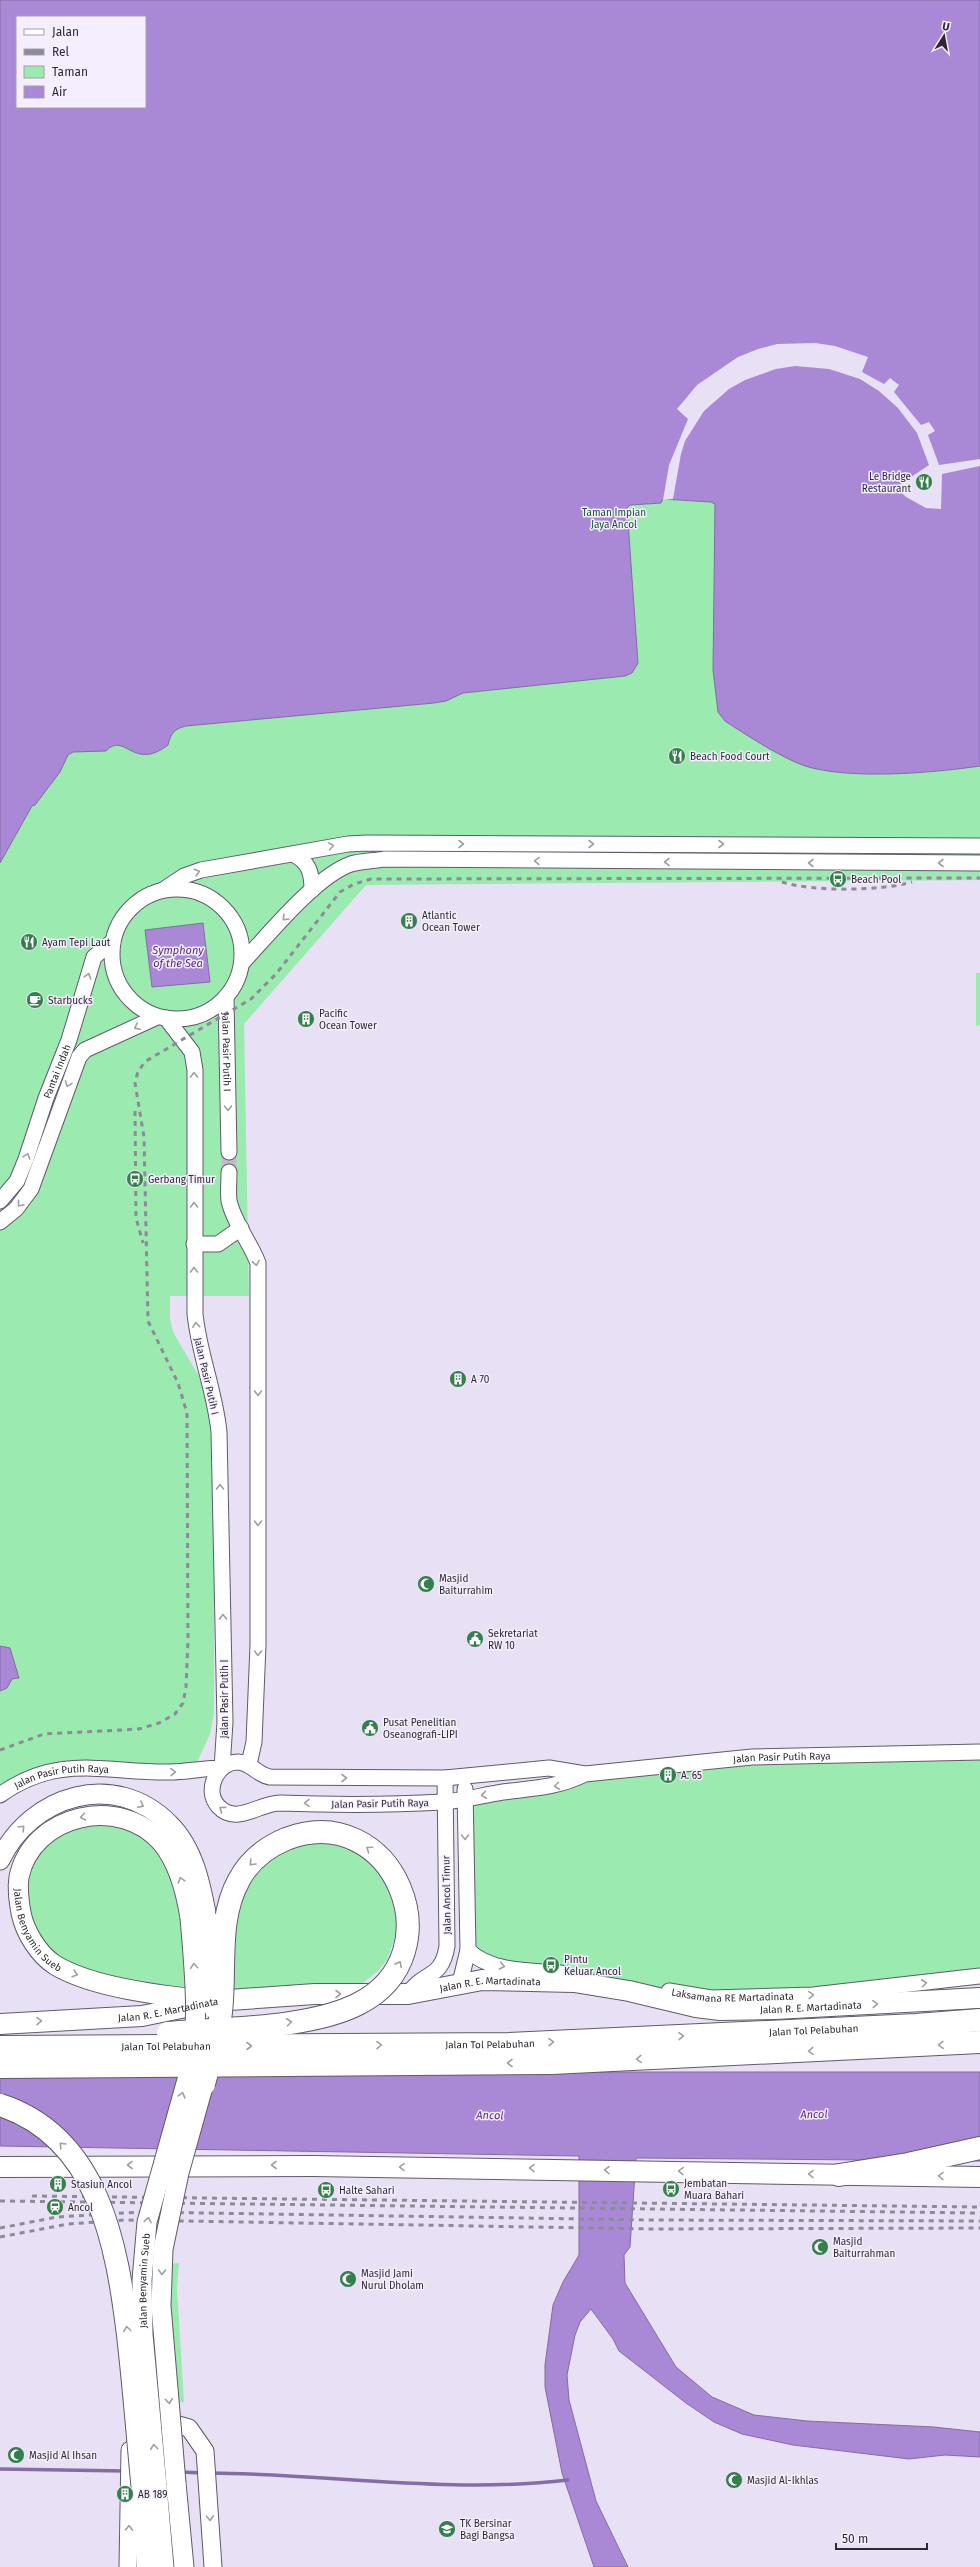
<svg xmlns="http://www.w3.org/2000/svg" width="980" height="2567" font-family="'Fira Sans',sans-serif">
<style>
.green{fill:#9beaaf}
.water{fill:#a988d6;stroke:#846ca4;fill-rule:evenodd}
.pier{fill:#e8e0f4}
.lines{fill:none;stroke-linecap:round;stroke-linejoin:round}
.stream{stroke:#846ca4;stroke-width:3.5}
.tertiary-tunnel{stroke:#c2bbcd;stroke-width:15;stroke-dasharray:15 8;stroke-linecap:butt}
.tertiary-casing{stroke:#605a6b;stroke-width:17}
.secondary-casing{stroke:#605a6b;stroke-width:19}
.primary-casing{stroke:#605a6b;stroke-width:21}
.trunk-casing{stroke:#605a6b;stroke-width:22}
.motorway-casing{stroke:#605a6b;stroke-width:24}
.tertiary{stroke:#fff;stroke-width:15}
.secondary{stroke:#fff;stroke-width:17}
.primary{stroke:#fff;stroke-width:19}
.trunk{stroke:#fff;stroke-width:20}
.motorway{stroke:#fff;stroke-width:22}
.rail{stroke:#8f8a98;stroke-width:3;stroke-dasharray:5 5;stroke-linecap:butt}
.primary-bridge-casing{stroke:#605a6b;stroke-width:21;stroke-linecap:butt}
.motorway-bridge-casing{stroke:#605a6b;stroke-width:24;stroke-linecap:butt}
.primary-bridge{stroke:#fff;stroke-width:19}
.motorway-bridge{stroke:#fff;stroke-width:22}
.oneway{stroke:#a09fa2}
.labels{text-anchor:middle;stroke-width:3;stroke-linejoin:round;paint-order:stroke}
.poi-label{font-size:10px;fill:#2c2931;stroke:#f4eefe;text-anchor:start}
.park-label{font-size:10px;fill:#15512b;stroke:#f4eefe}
.street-label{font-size:10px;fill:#2c2931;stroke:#f4eefe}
.water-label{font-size:11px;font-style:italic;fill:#562885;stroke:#f4eefe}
</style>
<rect width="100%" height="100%" fill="#e8e0f4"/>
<path class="green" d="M980,57V880L366,885L244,1024L249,1296H170V1319L173,1332L200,1378L207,1396L214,1445V1713L210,1734L194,1769H64L0,1795V226Z
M976,973H980V1025L976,1026Z
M980,1752V1976L701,1998L472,1954L464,1798L752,1757Z
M85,1823C99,1825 115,1825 128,1829C183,1847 182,1941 185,1988C142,1986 97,1979 59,1957C47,1949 38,1934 33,1921C20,1888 30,1856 58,1835C65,1830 77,1826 85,1823Z
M315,1841L344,1845L372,1860L397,1906L396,1934L387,1960L378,1971L355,1989L231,1991C235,1939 231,1878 285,1850C294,1846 306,1844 315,1841Z
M179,2263L177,2288L184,2402L147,2405L140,2267Z"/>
<path class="water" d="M0,0H980V766C932,773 850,780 805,766C782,758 746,735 725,721L718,712L713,670L715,504L711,502L663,499L661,503L630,505L627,508L638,663L632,673L625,676L463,693L446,701L434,703L186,726C174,729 171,733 168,745C133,772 125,731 106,751L73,752L68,755L60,772L35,805L32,806L0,863ZM17,17H145V107H17Z
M203,923L210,982L152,987L145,930Z
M0,1646L10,1648L19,1678L12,1679L7,1688L0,1691Z
M475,2072H980V2161L636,2158L630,2247L624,2255L625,2283L676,2367L712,2397L754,2415L807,2421L934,2427L980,2432V2457L945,2455L909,2459L793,2445L742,2434L714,2422L686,2403L619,2351L613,2339L591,2309L580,2322L575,2335L567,2375L569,2400L596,2501L628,2567H594L562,2473L545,2387V2365L553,2305L563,2282L579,2255V2156L0,2146V2075Z"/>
<path class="pier" d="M815,343L835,346L868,357L862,372L884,384L890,378L899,385L894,392L921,425L929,422L935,431L928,435L939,465L980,459V466L942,474L941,509L926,508L906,497L896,487L929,465L917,433L898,408L879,391L860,379L829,369L795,366L776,369L745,380L729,389L704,411L685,441L681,454L673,499L663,500L669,465L688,419L677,409L697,385L738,357L758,349L777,344Z"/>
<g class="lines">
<path class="stream" d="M0,2469L125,2471
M181,2472L203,2473
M211,2473C330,2474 449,2494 568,2480"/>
<path class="tertiary-tunnel" d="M229,1152V1172"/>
<g class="tertiary-casing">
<g id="tertiary">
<path d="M293,854C309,862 312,873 312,890"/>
<circle cx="177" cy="954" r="65"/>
<path d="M163,890L184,876L201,870L348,844L367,843L980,846"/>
<path d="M243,962C269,934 316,876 351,864C361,861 374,861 384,859L980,863"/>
<path id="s1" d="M226,999L229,1152"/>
<path d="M229,1172C229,1181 228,1192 229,1201C234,1223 250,1242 258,1263V1645L254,1742L249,1764"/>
<path id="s2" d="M0,1201L17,1181L26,1159L46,1098L69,1040L94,957L112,942"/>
<path d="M0,1222L16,1209L31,1189L79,1057L85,1050L157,1017"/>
<path d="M194,1244H218L241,1228"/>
<path id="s3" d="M585,1774C557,1788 533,1788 503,1792C483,1795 463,1801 443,1802C391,1805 332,1805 280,1803C259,1803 236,1826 218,1806C204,1790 217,1762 238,1762C252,1763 257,1775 270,1777L445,1778L549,1768L585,1774L752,1757L980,1752"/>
<path id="s4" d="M0,1795C58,1753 106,1773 170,1772C187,1772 204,1768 222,1768L225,1722L219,1432C215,1391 199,1354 195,1314V1070L192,1052L166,1018"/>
<path d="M468,1950C489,1972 532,1971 561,1973"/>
<path d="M460,1983L468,1950L465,1789"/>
<path id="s5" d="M669,1991L711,1998L813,1995L980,1976"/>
<path d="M408,1994C423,1971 442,1980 447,1946L445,1778"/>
</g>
</g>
<g class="secondary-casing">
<path id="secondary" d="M159,2424L171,2423L189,2428L205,2451L213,2567
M128,2567L130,2450"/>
</g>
<g class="primary-casing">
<g id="primary">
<path d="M0,1860C31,1795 115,1769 169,1824C194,1848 201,1886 207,1918"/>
<path id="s6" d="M190,1918C186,1892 179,1864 162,1843C121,1794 32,1814 19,1877C17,1889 19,1901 21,1913C25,1932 38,1954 55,1965C93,1988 163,1996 208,2000"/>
<path d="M176,2483L184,2567"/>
<path d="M157,2486L164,2567"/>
</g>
</g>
<g class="trunk-casing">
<g id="trunk">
<path id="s7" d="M0,2024L142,2016L215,2001L315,1994H408L482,1980L574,1982L629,1991L696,2007L720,2010L775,2009L980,1998"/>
<path d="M0,2167L313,2166L980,2177"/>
</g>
</g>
<g class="motorway-casing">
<path id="motorway" d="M839,2175L908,2164L980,2148
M143,2492L148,2567"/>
</g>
<use href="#tertiary" class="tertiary"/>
<use href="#secondary" class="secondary"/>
<use href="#primary" class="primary"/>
<use href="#trunk" class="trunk"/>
<use href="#motorway" class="motorway"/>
<path class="rail" d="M782,882C812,892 882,891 912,882
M135,1111L136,1218L143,1243
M0,1750L44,1734L139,1729L159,1723L175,1714L183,1703L186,1687L188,1640L187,1413L178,1383L148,1321L144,1137L135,1083L138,1071L146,1061L251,999L276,974L340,892L354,884L371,879L980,878
M32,2196L980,2207
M0,2201L980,2213
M0,2228L57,2217L141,2212L651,2220L980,2221
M0,2237L68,2224L125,2220L651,2229L980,2228"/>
<g class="primary-bridge-casing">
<g id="primary-bridge">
<path d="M207,1918L214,2009"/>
<path d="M176,2483L161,2306L163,2249L179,2173L208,2069"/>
<path id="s8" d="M157,2486L143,2334L142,2280L147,2222L192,2062C199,2014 194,1966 190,1918"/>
</g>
</g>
<g class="motorway-bridge-casing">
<g id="motorway-bridge">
<path d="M168,2033C223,2028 309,2029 358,2004C458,1954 393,1798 286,1839C267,1847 249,1861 239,1880C217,1919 226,1969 221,2012C218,2036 210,2060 204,2084"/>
<path id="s9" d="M0,2047L509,2044L916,2025L980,2020"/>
<path d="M0,2067L552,2063L980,2042"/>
<path d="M0,2105C99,2137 117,2246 128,2335C134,2387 138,2440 143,2492"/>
</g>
</g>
<use href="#primary-bridge" class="primary-bridge"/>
<use href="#motorway-bridge" class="motorway-bridge"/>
</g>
<defs><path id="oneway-chevron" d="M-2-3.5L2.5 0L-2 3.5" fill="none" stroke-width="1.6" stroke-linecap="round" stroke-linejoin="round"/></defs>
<g class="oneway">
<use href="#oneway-chevron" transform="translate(461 844)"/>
<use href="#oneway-chevron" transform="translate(591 844)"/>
<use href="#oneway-chevron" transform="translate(721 844)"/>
<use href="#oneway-chevron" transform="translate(331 846) rotate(-10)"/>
<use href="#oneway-chevron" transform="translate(537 861) rotate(-179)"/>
<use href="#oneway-chevron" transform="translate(667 862) rotate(-180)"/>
<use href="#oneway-chevron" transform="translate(811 863) rotate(-180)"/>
<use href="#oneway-chevron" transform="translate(941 863) rotate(-180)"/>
<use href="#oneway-chevron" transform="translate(197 872) rotate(-17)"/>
<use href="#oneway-chevron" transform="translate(285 918) rotate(134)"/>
<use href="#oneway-chevron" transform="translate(88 976) rotate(-73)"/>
<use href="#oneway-chevron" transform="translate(137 1027) rotate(154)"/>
<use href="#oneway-chevron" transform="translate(194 1075) rotate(-91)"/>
<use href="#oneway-chevron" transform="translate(68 1084) rotate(111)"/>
<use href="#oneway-chevron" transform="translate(228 1108) rotate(89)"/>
<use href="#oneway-chevron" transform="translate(27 1156) rotate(-71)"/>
<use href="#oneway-chevron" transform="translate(20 1204) rotate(130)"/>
<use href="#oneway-chevron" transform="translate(194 1205) rotate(-90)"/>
<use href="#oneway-chevron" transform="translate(256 1263) rotate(80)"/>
<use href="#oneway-chevron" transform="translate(194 1270) rotate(-91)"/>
<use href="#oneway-chevron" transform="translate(196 1325) rotate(-96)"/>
<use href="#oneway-chevron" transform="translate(258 1393) rotate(90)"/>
<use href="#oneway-chevron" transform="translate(220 1487) rotate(-91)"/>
<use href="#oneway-chevron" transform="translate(258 1523) rotate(90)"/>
<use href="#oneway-chevron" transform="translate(223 1617) rotate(-91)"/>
<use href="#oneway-chevron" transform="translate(258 1653) rotate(92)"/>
<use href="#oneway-chevron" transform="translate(173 1772) rotate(-4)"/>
<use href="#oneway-chevron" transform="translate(344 1778)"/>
<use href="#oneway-chevron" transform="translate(557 1786) rotate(173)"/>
<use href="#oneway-chevron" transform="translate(484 1795) rotate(172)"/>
<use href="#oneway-chevron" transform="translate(307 1803) rotate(179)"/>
<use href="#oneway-chevron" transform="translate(141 1805) rotate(27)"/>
<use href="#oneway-chevron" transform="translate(222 1809) rotate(-143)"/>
<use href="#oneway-chevron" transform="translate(83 1817) rotate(168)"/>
<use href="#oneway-chevron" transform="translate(22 1828) rotate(-46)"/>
<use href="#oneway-chevron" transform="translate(465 1837) rotate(89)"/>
<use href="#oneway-chevron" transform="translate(369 1849) rotate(-145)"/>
<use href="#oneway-chevron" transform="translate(252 1863) rotate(133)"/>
<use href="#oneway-chevron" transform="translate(181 1880) rotate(-108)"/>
<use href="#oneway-chevron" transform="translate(399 1964) rotate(-63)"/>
<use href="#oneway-chevron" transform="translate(194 1966) rotate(-95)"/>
<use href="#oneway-chevron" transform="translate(502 1966) rotate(11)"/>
<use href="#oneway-chevron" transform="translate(75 1974) rotate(17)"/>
<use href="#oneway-chevron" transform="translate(924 1983) rotate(-7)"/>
<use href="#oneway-chevron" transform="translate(338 1994)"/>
<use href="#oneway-chevron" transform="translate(811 1995) rotate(-3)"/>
<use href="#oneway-chevron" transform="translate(875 2004) rotate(-3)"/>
<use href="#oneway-chevron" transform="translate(39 2021) rotate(-1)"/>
<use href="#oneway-chevron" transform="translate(289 2022) rotate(-7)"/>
<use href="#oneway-chevron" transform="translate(681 2036) rotate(-3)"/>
<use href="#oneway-chevron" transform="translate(551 2042) rotate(-3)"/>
<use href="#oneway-chevron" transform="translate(379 2045) rotate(-1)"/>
<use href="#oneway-chevron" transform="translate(941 2045) rotate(176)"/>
<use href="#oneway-chevron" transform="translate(249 2046)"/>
<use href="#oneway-chevron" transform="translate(811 2051) rotate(177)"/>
<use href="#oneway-chevron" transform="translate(639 2059) rotate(177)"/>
<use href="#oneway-chevron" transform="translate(510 2063) rotate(180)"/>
<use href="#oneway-chevron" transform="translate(182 2095) rotate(-74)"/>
<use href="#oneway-chevron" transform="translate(62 2145) rotate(-134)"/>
<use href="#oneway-chevron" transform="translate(130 2165) rotate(-180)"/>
<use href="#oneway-chevron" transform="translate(274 2165) rotate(-180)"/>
<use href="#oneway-chevron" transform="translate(402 2167) rotate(-179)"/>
<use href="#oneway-chevron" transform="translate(532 2168) rotate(-179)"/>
<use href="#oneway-chevron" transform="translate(607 2170) rotate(-179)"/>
<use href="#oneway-chevron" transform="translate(681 2171) rotate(-179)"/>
<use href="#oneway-chevron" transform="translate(811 2174) rotate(-179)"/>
<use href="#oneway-chevron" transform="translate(941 2176) rotate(-179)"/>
<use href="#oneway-chevron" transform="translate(148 2220) rotate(-79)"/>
<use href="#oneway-chevron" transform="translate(162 2272) rotate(92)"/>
<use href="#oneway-chevron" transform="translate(127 2329) rotate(-97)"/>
<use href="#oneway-chevron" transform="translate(169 2401) rotate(85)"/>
<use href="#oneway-chevron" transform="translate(154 2447) rotate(-95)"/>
<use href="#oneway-chevron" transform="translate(210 2518) rotate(87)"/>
<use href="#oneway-chevron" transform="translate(129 2528) rotate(-89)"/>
</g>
<defs>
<g id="restaurant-disc" transform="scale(0.9)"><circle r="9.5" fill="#357f4d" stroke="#f4eefe"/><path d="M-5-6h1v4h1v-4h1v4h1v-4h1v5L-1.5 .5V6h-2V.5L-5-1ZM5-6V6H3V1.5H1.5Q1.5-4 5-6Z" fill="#fff"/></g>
<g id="bus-disc" transform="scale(0.9)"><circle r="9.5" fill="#357f4d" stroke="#f4eefe"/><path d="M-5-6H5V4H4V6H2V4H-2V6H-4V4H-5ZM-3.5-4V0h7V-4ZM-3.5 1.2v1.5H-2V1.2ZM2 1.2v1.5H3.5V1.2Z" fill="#fff"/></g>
<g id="building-disc" transform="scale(0.9)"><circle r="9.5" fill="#357f4d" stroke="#f4eefe"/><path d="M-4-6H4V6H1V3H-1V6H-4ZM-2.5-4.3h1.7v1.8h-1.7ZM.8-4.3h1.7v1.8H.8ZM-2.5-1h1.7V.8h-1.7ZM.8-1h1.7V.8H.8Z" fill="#fff"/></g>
<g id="cafe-disc" transform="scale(0.9)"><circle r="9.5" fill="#357f4d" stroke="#f4eefe"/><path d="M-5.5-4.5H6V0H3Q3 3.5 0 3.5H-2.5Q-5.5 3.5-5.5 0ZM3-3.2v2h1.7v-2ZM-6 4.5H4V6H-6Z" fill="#fff"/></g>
<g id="mosque-disc" transform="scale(0.9)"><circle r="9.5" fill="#357f4d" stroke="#f4eefe"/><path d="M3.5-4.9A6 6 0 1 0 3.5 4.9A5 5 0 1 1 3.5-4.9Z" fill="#fff"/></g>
<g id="civic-disc" transform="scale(0.9)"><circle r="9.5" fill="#357f4d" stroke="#f4eefe"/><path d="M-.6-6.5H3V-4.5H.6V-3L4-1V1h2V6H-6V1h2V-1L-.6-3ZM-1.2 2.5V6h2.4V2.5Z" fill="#fff"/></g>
<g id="station-disc" transform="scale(0.9)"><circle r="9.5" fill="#357f4d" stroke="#f4eefe"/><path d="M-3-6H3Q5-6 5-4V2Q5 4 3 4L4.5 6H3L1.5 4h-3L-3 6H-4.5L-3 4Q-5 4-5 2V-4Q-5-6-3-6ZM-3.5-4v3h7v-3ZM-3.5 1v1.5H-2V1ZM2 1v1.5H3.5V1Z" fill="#fff"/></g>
<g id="school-disc" transform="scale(0.9)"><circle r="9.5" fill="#357f4d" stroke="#f4eefe"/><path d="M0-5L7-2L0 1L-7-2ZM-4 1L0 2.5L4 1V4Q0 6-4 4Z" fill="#fff"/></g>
</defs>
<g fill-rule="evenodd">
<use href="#restaurant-disc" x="924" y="482"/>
<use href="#restaurant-disc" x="677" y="756"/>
<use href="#bus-disc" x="838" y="879"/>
<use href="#building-disc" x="409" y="921"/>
<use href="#restaurant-disc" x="29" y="942"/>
<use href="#cafe-disc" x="35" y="1000"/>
<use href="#building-disc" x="306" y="1019"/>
<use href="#bus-disc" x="135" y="1179"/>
<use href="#building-disc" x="458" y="1379"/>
<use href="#mosque-disc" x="426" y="1584"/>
<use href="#civic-disc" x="475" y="1639"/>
<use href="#civic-disc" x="370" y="1728"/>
<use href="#building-disc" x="668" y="1775"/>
<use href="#bus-disc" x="551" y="1965"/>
<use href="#building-disc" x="58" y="2184"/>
<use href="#bus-disc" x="671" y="2189"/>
<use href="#bus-disc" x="326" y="2190"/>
<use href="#station-disc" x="55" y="2207"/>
<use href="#mosque-disc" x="820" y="2247"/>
<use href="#mosque-disc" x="348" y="2279"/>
<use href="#mosque-disc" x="16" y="2455"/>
<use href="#mosque-disc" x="734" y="2480"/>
<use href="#building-disc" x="125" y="2494"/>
<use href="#school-disc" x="447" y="2529"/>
</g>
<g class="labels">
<g class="poi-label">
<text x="911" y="480" text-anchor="end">Le Bridge<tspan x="911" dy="12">Restaurant</tspan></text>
<text x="690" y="760">Beach Food Court</text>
<text x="851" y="883">Beach Pool</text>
<text x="422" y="919">Atlantic<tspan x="422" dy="12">Ocean Tower</tspan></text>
<text x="42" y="946">Ayam Tepi Laut</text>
<text x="48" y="1004">Starbucks</text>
<text x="319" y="1017">Pacific<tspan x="319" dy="12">Ocean Tower</tspan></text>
<text x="148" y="1183">Gerbang Timur</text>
<text x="471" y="1383">A 70</text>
<text x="439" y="1582">Masjid<tspan x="439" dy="12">Baiturrahim</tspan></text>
<text x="488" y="1637">Sekretariat<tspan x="488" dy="12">RW 10</tspan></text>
<text x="383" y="1726">Pusat Penelitian<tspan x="383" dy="12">Oseanografi-LIPI</tspan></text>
<text x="681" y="1779">A. 65</text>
<text x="564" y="1963">Pintu<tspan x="564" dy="12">Keluar Ancol</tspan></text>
<text x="684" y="2187">Jembatan<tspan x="684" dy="12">Muara Bahari</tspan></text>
<text x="71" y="2188">Stasiun Ancol</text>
<text x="339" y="2194">Halte Sahari</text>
<text x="68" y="2211">Ancol</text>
<text x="833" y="2245">Masjid<tspan x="833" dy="12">Baiturrahman</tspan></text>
<text x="361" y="2277">Masjid Jami<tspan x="361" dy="12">Nurul Dholam</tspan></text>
<text x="29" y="2459">Masjid Al Ihsan</text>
<text x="747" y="2484">Masjid Al-Ikhlas</text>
<text x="138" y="2498">AB 189</text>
<text x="460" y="2527">TK Bersinar<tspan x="460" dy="12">Bagi Bangsa</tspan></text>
</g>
<g class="park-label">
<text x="614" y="516">Taman Impian<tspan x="614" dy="12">Jaya Ancol</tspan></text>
</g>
<g class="street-label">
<text dy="4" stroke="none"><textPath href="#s1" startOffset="53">Jalan Pasir Putih I</textPath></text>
<text dy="4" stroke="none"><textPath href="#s2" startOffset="143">Pantai Indah</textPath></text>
<text transform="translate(207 1376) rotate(77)" y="4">Jalan Pasir Putih I</text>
<text transform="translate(224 1699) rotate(-90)" y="4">Jalan Pasir Putih I</text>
<text dy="4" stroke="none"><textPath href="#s3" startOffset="983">Jalan Pasir Putih Raya</textPath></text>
<text dy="4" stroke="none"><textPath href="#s4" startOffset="66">Jalan Pasir Putih Raya</textPath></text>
<text transform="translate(380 1803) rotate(-1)" y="4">Jalan Pasir Putih Raya</text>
<text transform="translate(446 1895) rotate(-91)" y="4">Jalan Ancol Timur</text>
<text dy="4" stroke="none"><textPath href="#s6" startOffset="320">Jalan Benyamin Sueb</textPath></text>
<text dy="4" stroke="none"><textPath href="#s7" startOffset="493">Jalan R. E. Martadinata</textPath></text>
<text dy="4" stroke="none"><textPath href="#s5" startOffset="64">Laksamana RE Martadinata</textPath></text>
<text dy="4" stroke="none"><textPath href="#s7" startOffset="817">Jalan R. E. Martadinata</textPath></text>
<text dy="4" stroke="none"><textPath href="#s7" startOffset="169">Jalan R. E. Martadinata</textPath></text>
<text dy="4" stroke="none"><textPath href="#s9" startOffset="814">Jalan Tol Pelabuhan</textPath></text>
<text dy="4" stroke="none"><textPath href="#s9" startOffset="490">Jalan Tol Pelabuhan</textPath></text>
<text dy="4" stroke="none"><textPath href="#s9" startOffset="166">Jalan Tol Pelabuhan</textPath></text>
<text dy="4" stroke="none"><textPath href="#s8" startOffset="206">Jalan Benyamin Sueb</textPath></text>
</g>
<g class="water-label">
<text x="178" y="954">Symphony<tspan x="178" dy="13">of the Sea</tspan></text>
<text transform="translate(814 2114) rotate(-1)" y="4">Ancol</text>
<text transform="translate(490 2115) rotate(1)" y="4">Ancol</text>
</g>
</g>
<rect x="16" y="16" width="130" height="92" fill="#f4eefe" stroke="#a49fac"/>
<rect x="24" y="29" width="20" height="6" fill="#ffffff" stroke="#a49fac"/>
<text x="52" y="36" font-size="12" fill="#2c2931">Jalan</text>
<rect x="24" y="49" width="20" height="6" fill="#8f8a98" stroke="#a49fac"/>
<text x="52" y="56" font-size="12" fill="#2c2931">Rel</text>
<rect x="24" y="66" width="20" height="12" fill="#9beaaf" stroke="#a49fac"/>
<text x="52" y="76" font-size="12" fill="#2c2931">Taman</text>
<rect x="24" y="86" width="20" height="12" fill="#a988d6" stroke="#a49fac"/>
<text x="52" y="96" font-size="12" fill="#2c2931">Air</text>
<g transform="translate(944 36) rotate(11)" stroke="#f4eefe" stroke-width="3" paint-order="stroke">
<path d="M0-3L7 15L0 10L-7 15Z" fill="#2c2931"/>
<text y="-6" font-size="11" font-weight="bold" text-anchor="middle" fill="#2c2931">U</text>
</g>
<path d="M836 2543v6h91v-6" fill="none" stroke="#2c2931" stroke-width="2"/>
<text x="842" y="2543" font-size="12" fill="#2c2931" stroke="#f4eefe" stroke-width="3" paint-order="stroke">50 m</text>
</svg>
